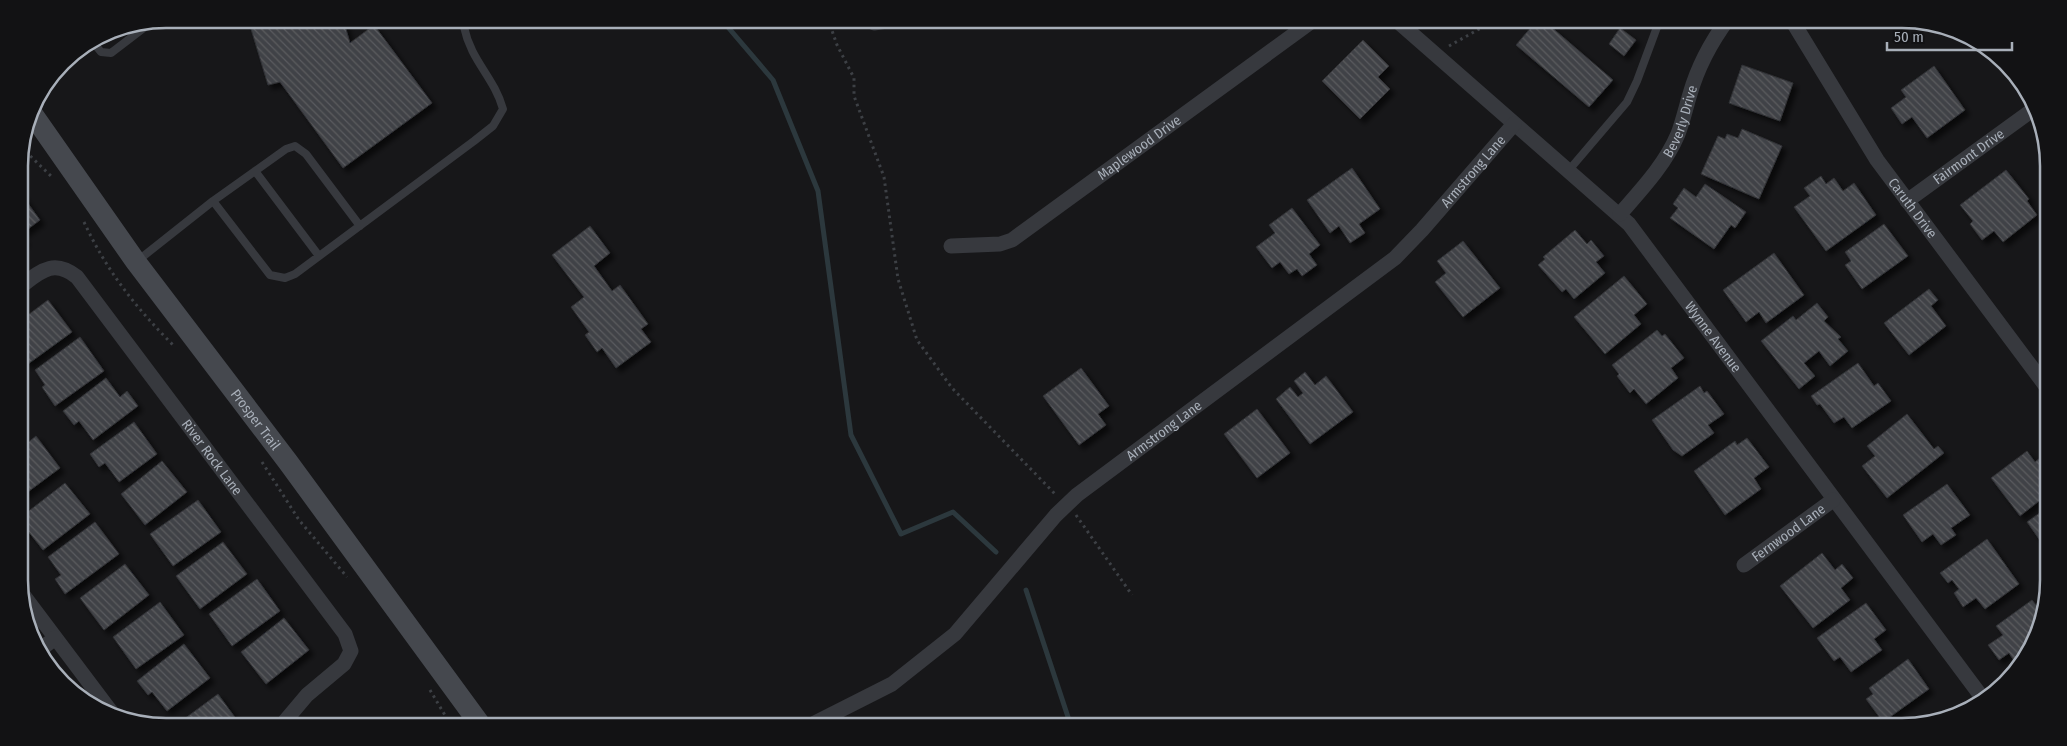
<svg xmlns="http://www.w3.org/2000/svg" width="2067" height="746" font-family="'Fira Sans Condensed',sans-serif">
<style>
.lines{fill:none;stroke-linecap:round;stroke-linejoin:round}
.stream{stroke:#2c383d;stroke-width:5}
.building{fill:url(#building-back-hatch);stroke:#303135;filter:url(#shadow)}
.path{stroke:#3d4045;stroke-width:3;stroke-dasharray:2.5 4;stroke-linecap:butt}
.lane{stroke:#37393e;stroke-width:8}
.street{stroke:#37393e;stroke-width:15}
.secondary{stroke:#45484e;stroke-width:21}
.labels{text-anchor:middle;stroke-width:4;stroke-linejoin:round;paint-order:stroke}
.street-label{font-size:14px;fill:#a8afb9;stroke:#121214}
.rim{fill:none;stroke:#a8afb9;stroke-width:2.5}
</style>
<defs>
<pattern id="building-back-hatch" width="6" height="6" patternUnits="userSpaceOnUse" patternTransform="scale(1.25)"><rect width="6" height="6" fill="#414246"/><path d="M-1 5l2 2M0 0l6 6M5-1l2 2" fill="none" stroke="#5a5b5f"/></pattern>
<filter id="shadow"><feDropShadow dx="4.5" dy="4.5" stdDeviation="2.5" flood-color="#0009"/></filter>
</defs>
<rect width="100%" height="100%" fill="#171719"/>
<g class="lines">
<path class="stream" d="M721,19L773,80L818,191L851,435L901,534L953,512L996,552
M1026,590L1069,720L1083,727"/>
</g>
<path class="building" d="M248,19H343L350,43L374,25L432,103L343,168L280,82L268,85Z
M1538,19H1542L1613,80L1589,107L1516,45Z
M1620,28L1636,40L1624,56L1609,44Z
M1363,40L1389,66L1378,77L1390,89L1360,119L1322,81Z
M1742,65L1793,83L1780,121L1729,103Z
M1934,66L1965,110L1927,138L1912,117L1902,124L1891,108L1906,97L1901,90Z
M1742,129L1782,146L1759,199L1701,174L1718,136L1725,139L1727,134L1738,138Z
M1352,168L1380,209L1359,224L1365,233L1350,243L1339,226L1330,233L1307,200Z
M2006,170L2029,199L2027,201L2037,215L2003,242L1994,231L1982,240L1970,224L1973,221L1960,205Z
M1821,176L1826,184L1834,178L1843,191L1854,183L1876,215L1826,251L1794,207L1810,196L1804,188Z
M1705,184L1746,212L1735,228L1731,225L1714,249L1670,218L1678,208L1673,204L1684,188L1696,197Z
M19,191L40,220L20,235L25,241L20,245Z
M1292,208L1320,245L1309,254L1317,265L1302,276L1297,269L1289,274L1280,262L1272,268L1256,247L1275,233L1269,225Z
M1884,224L1908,256L1862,289L1845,265L1851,261L1845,252Z
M590,226L610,253L594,266L612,291L620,285L648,324L641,329L651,342L616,368L602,348L597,352L585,335L589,332L571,307L584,297L552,255Z
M1575,230L1587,244L1591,240L1604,256L1596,262L1605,273L1574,299L1566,289L1562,292L1538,265L1545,259L1543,257Z
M1463,241L1500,288L1463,317L1435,282L1446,273L1437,261Z
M1774,253L1804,295L1766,323L1759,312L1746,322L1723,290Z
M1624,276L1647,304L1634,315L1641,324L1605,354L1574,317Z
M1929,289L1938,300L1931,306L1946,326L1909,355L1884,323Z
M48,300L72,332L28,364L20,354V321Z
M1817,303L1828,317L1824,321L1841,337L1838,339L1848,351L1830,366L1819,351L1804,363L1815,376L1799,389L1761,341L1793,316L1796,320Z
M1657,330L1662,336L1665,334L1684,358L1671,368L1678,378L1646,404L1634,389L1630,393L1617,376L1619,374L1612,365Z
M80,337L104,371L55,406L42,387L45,385L35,370Z
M1858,363L1874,386L1878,383L1891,401L1852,428L1844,417L1834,423L1820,404L1817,405L1811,396Z
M1081,368L1109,406L1098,414L1106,425L1079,445L1043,396Z
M1305,372L1315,385L1326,376L1353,412L1310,444L1276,399L1290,387L1298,397L1303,393L1294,381Z
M106,378L120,397L127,391L138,406L93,440L79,421L74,425L63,411Z
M1700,386L1704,393L1707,391L1724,414L1708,425L1714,433L1682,456L1673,450L1652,420Z
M1257,409L1290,453L1257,478L1224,434Z
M1907,414L1934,449L1938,446L1944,453L1887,498L1862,466L1875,456L1867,446Z
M134,422L157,454L119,482L105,463L99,467L90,454Z
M36,436L60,468L21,497V448Z
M1747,438L1769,467L1754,478L1761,489L1725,515L1694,471L1735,441L1737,445Z
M2027,451L2035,462L2045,454L2048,457V494L2020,516L1991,478Z
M162,461L187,492L145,525L121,494Z
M65,483L90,514L43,550L28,531L21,534V517Z
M1947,484L1970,515L1951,528L1956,535L1941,545L1933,534L1922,542L1903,515Z
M198,500L221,532L173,566L150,534Z
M2048,507V543L2044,546L2027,522Z
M95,522L119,554L65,594L55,579L61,575L48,557Z
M1987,539L2019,584L1985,609L1976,598L1963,607L1954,593L1959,589L1952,580L1948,583L1940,573Z
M223,542L247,574L200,609L176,576Z
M1822,553L1835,570L1842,564L1853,578L1841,588L1850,600L1813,628L1780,586Z
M125,564L149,595L104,630L80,598Z
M257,579L280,611L232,646L209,614Z
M2032,600L2043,614L2041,627L2023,662L2018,667L2009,653L1999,660L1988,645L2003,635L1996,626Z
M160,602L184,635L136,669L113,637Z
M1866,603L1886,630L1874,639L1882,650L1851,672L1840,657L1834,661L1817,638Z
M284,618L309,650L266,684L241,652Z
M184,644L210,678L167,711L152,692L148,695L137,681Z
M1908,659L1929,689L1883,722L1866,699L1873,694L1869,688Z
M218,694L242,727H184L180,722Z"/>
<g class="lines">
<path class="path" d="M828,19L837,45L854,78V96L884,177L898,279L917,340L952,388L1056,495
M1449,46L1497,19
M21,147L53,178
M84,222C107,272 137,309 175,347
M262,462L299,520L347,577
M1076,515L1132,595
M430,690L452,727"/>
<path class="lane" d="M143,23L145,27L153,21
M92,41L101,52L111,53L145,27
M1569,170L1627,102L1637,81L1660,19
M255,171L319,256
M360,226L306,154L295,146L286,149L213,201L270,275L285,278L295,274L474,141L493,126L503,109C494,77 471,61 464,27L470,19
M136,262L213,201"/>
<g class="street">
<path id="s1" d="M1395,19L1629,224L1984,700"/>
<path id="s2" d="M1791,19L1877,160L2048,389"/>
<path d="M874,23L899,19"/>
<path id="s3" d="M1907,201L2031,111"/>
<path id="s4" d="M1620,214C1641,190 1665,165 1678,134C1683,121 1686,107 1690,94C1698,66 1711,42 1728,19"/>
<path id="s5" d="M951,246L1000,244L1012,240L1315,19"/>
<path id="s6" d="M20,287C40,272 53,258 77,277L345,634L351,651L344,664L307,695L280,727"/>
<path id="s7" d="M1744,565L1833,500"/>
<path d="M21,592L115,717"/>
<path d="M41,649L55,638"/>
<path id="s8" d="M807,727L892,684L955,634L1056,515L1077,495L1395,258L1422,230L1514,124"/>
</g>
<path class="secondary" id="s9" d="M31,112L136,262L288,462L482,727"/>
</g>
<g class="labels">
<g class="street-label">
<text dy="5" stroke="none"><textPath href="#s4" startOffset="112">Beverly Drive</textPath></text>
<text dy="5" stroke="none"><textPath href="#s5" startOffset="219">Maplewood Drive</textPath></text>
<text dy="5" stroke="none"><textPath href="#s3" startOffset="76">Fairmont Drive</textPath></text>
<text dy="5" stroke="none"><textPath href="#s8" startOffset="874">Armstrong Lane</textPath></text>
<text dy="5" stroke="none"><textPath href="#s2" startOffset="225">Caruth Drive</textPath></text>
<text dy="5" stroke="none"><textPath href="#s1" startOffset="452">Wynne Avenue</textPath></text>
<text dy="5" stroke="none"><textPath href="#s9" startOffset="381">Prosper Trail</textPath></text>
<text dy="5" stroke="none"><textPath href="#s8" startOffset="469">Armstrong Lane</textPath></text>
<text dy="5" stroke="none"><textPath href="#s6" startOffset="290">River Rock Lane</textPath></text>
<text dy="5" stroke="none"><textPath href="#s7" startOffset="55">Fernwood Lane</textPath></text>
</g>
</g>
<path d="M0 0H2067V746H0ZM166 28H1902A138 138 0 0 1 2040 166V580A138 138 0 0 1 1902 718H166A138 138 0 0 1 28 580V166A138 138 0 0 1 166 28Z" fill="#121214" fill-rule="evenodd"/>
<path class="rim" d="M166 28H1902A138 138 0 0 1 2040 166V580A138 138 0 0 1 1902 718H166A138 138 0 0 1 28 580V166A138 138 0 0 1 166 28Z"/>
<path d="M1887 42v8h125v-8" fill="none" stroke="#a8afb9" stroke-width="2.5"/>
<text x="1894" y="42" font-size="15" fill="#a8afb9" stroke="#121214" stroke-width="4" paint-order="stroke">50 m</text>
</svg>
